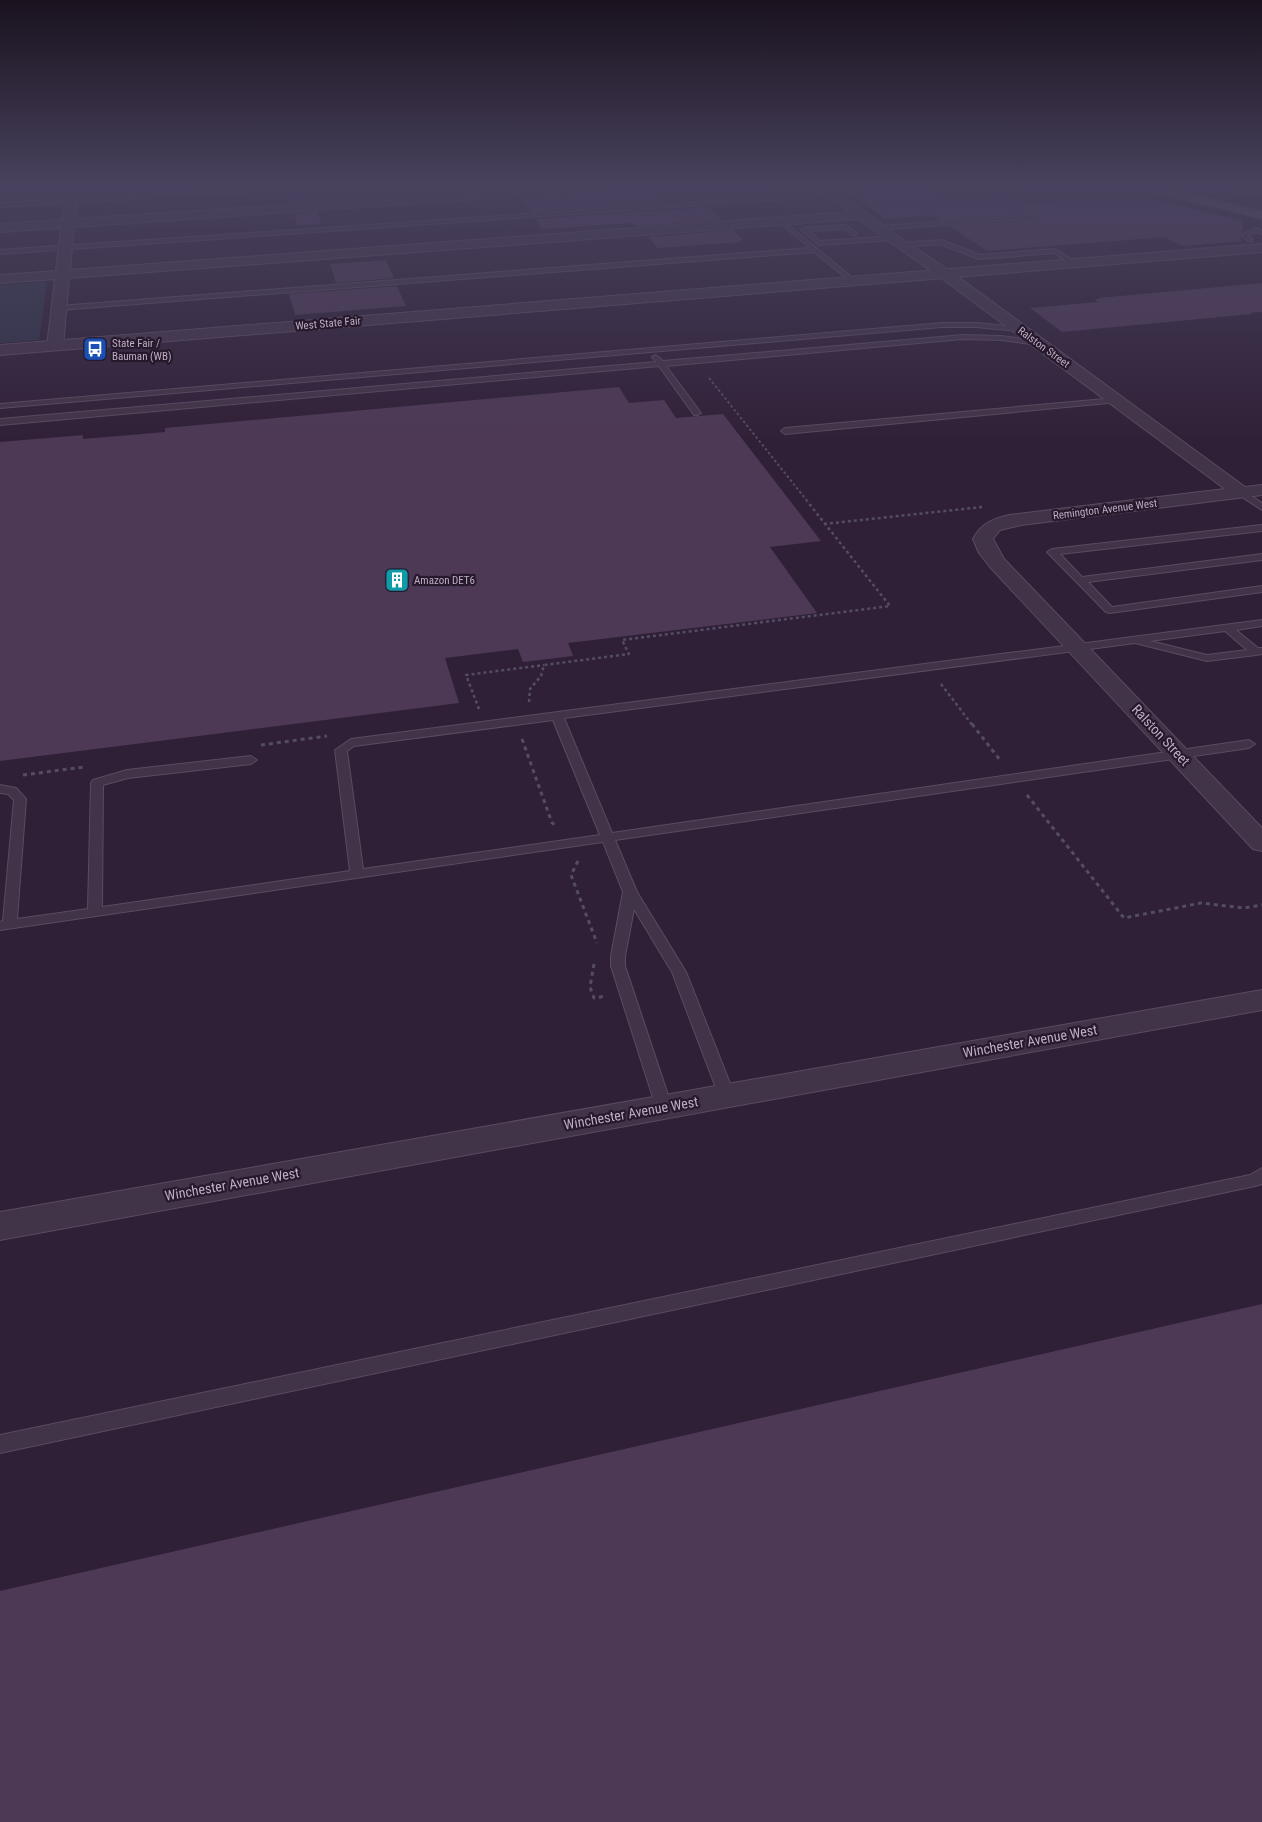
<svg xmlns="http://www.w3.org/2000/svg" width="1262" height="1822" font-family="'Roboto Condensed',sans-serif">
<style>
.green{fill:#313247}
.building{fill:#4d3955}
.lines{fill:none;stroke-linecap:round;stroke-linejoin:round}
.service-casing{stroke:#5a4b60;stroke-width:2}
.minor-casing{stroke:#5a4b60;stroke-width:2}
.tertiary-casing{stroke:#5a4b60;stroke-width:2}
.primary-casing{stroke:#4b3d51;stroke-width:2}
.path-far2{stroke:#534d64;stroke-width:2;stroke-dasharray:2.5 2.5;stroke-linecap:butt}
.path-far1{stroke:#534d64;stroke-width:2.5;stroke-dasharray:3 3;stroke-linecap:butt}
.path{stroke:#534d64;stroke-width:3;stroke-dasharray:4 4;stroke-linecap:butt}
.service{fill:#423448;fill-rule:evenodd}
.minor{fill:#423448;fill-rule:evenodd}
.tertiary{fill:#423448;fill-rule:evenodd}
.primary{fill:#615268;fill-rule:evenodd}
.labels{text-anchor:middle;stroke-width:4.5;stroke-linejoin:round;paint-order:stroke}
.far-street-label{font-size:11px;fill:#beaec5;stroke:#27192c}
.far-poi-label{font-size:11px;fill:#beaec5;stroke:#27192c;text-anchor:start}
.street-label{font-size:14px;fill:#beaec5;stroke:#27192c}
</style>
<rect width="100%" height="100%" fill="#302037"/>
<path class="green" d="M47,281L39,340L0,343V285Z"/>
<path class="building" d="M892,186H924L944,199L1016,194L1030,203L1138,195L1243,221L1242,232L1239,235L1242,241L1182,246L1165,237L987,251L950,226L1038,220L1041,214L940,220L933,215L885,219L845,189Z
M656,189L667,203L531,212L522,198Z
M311,194L313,201L291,203L289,196Z
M708,207L722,220L637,226L633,223L542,229L536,219Z
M317,212L321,224L297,225L294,214Z
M733,230L743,240H739L741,242L658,248L648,237Z
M386,260L394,278L336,283L330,264Z
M1262,283V312L1250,313L1252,314L1062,332L1030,308L1098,302L1094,299H1099L1098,298Z
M397,286L406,306L295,315L289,294Z
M619,387L629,403L664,400L676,418L723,414L821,541L770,547L817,613L568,643L573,656L523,662L518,649L445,658L459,703L0,761V442L83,435V439L165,432V428Z
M1262,1304V1822H0V1591Z"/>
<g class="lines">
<g class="service-casing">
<path id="service" d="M277,186H305L302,188L0,207V203Z
M1240,189L1262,190V194L1238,192Z
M834,193L832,196L0,254V250Z
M1040,215L1038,218L878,230L875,228L878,226Z
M781,219L855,280V282H851L814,252L59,310L55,308L59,306L810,248L779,222Z
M846,225L857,233V235H853L845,229L809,231L820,241L892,236L895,238L892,240L819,245L801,230L804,228Z
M1256,228L1262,230V234L1256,232L1248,235L1253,240L1252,241H1248L1241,235Z
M941,240L980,255L1055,249L1077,263L1072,264L1054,253L979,259L940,244L901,247L898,245L901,243Z
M942,323H976L1019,327L1023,329L1019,331L976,327H942L0,408V404Z
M963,335L1001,336L1038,341L1042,343L1038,345L1001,340L963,339L666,366L701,413L697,415H694L659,366L0,425V419L656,362L652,357L656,355L663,361Z
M1116,398H1119V402L785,434L781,431L785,428Z
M1242,490L1262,503V510L1239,495L1237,493Z
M1262,525V531L1060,554L1082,577L1262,554V560L1088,582L1112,607L1262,586V592L1110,613L1106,612L1047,552L1052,549Z
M1262,620V626L1236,630L1258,648H1262V654L1256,655L1207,661L1135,643L564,718L612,833L1249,740L1255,744L1249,748L615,840L637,892L686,972L735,1096L733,1100L727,1102L721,1100L719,1096L672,972L634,909L625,956V966L672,1107L670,1111L664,1113L658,1111L656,1107L611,966V956L623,892L603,842L0,930V922L3,921L14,800L8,794L0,793V785L16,788L26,799L17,919L88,909L91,783L93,780L127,770L251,756L257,760L251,764L128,778L103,785L102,907L350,871L335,750L351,739ZM1225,631L1247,650L1207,655L1150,641ZM553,720L600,835L363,869L347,751L354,746Z
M1262,1168V1184L1255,1186L0,1453V1435L1250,1175Z"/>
</g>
<g class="minor-casing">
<path id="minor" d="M66,186H78L75,219L573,186H628L622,189L74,227L70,270L849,212L815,186H828L906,242L950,271L1245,487L1262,485V495L1021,525L1000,530L993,539L1004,559L1262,828V851L1253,849L990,567L979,553L973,539C981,523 993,519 1009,515L1225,489L940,277L858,219L69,278L63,346L60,349H50L47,346L55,279L0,283V275L56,271L61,228L0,232V224L62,220Z
M1262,990V1010L0,1240V1212Z"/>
</g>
<g class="tertiary-casing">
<path id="tertiary" d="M1262,244V252L0,355V345Z"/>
</g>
<g class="primary-casing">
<path id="primary" d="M1136,186H1156L1262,211V219L1138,188Z"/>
</g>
<path class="path-far2" d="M709,378L808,502"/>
<path class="path-far1" d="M824,524L982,507
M941,684L973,726
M529,702L530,689L541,676L544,665L629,654L622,640L890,606L807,501
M479,709L466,675L544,665"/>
<path class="path" d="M972,724L1000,760
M522,739L552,823L556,825
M261,745L327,736
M23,775L84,767
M1027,795L1124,918L1201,903L1244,908L1262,905
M578,861L571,875L597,943
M594,964L590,987L594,998L606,996"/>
<use href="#service" class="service"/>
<use href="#minor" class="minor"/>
<use href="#tertiary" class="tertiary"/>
<use href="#primary" class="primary"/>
</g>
<linearGradient id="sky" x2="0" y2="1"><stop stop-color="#1a121e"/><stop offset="0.42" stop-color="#48425e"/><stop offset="1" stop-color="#48425e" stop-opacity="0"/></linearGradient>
<rect width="1262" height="441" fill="url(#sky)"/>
<defs>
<g id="bus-square" transform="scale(1.25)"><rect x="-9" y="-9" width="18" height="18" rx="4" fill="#1a4fb4" stroke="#27192c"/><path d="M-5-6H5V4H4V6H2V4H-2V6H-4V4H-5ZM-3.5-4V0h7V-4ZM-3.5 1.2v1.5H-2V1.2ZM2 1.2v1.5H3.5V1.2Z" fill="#fff"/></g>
<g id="building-square" transform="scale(1.25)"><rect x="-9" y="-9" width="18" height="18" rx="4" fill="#0f9aa8" stroke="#27192c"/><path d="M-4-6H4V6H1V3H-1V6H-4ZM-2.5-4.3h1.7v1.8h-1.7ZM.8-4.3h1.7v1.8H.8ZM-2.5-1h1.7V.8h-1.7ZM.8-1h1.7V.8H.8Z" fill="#fff"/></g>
</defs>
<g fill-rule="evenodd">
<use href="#bus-square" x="95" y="349"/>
<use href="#building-square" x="397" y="580"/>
</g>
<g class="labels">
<g class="far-street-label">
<text transform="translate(328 323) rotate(-5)" y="4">West State Fair</text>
<text transform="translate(1044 347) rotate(36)" y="4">Ralston Street</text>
<text transform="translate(1105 509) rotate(-7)" y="4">Remington Avenue West</text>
</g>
<g class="far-poi-label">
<text x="112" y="347">State Fair /<tspan x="112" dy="13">Bauman (WB)</tspan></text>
<text x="414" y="584">Amazon DET6</text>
</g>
<g class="street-label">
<text transform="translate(1161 735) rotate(47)" y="5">Ralston Street</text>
<text transform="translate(1030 1041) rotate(-10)" y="5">Winchester Avenue West</text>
<text transform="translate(631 1113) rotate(-10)" y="5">Winchester Avenue West</text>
<text transform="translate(232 1184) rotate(-10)" y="5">Winchester Avenue West</text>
</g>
</g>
</svg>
